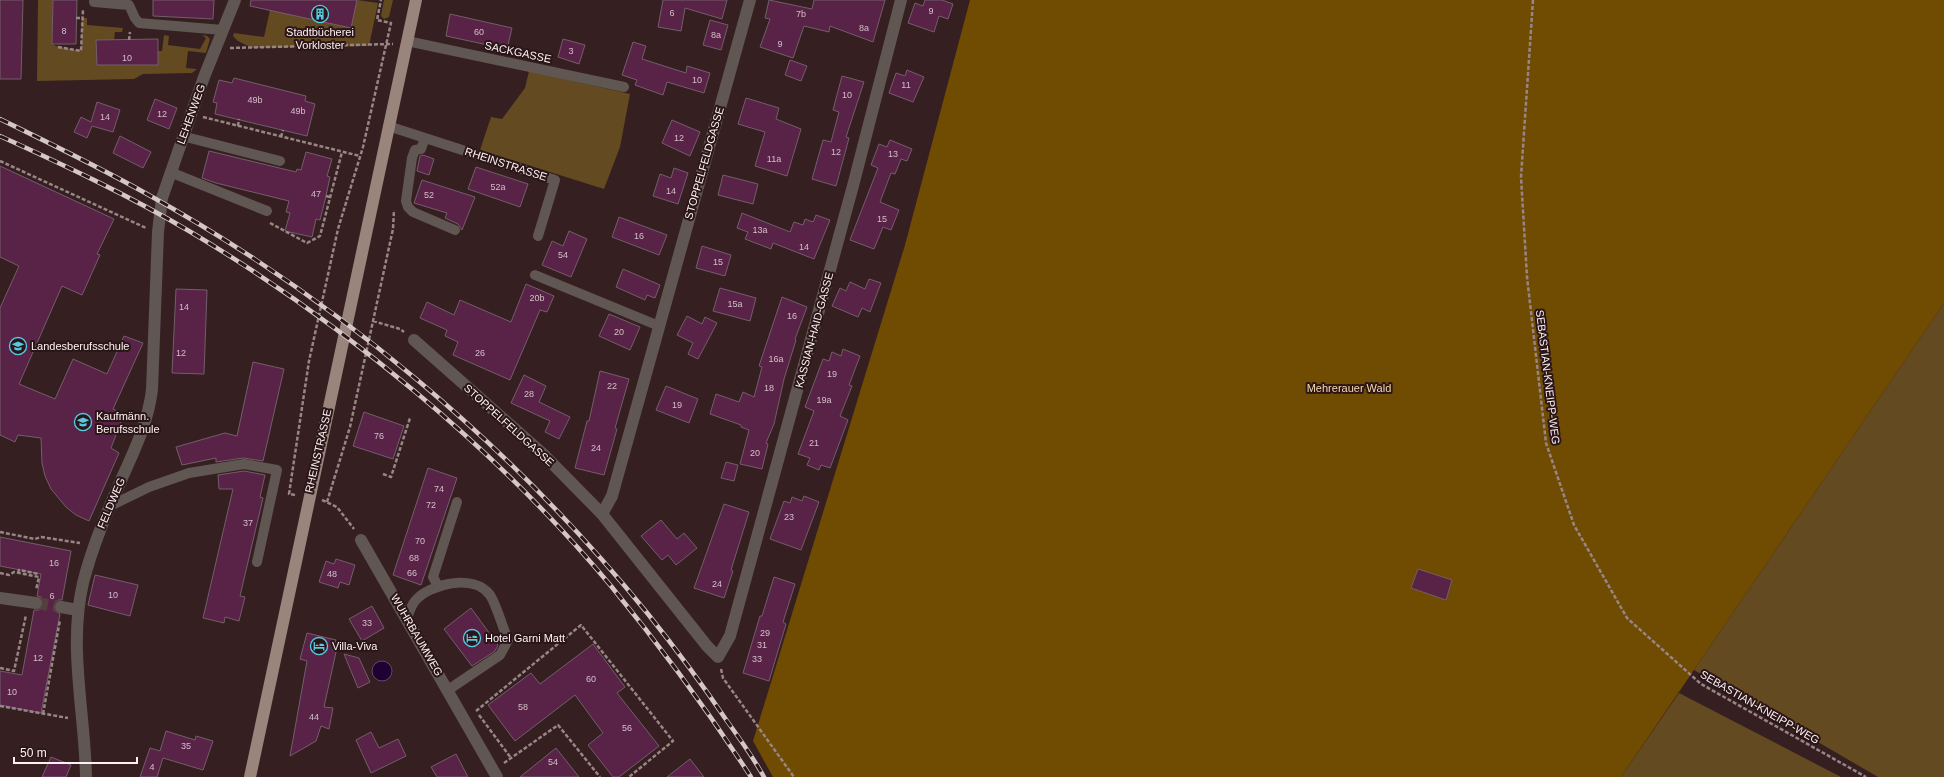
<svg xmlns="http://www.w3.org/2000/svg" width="1944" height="777" font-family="Arial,sans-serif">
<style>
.green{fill:#634a21}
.forest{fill:#704c03}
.water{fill:#200131;stroke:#63496b}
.building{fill:#582347;stroke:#735e6a}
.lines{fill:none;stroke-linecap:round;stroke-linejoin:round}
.street-tunnel{stroke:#533e40;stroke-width:12;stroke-dasharray:12 6;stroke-linecap:butt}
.path{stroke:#988687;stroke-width:2.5;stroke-dasharray:4 2;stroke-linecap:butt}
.lane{stroke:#605652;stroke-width:10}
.street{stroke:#605652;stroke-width:12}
.primary{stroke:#9a857c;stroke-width:12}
.rail-casing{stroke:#d5c6c8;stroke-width:4.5}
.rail{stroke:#2a1618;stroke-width:3;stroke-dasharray:9;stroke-linecap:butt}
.labels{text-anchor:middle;stroke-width:4;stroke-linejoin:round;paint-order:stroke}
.number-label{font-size:9px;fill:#d4bec7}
.poi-label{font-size:11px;fill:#fef1f2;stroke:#2a1618;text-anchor:start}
.street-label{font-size:11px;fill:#fef1f2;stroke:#2a1618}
.park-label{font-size:11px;fill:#fad9a8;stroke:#2a1618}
</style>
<rect width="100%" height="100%" fill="#351f21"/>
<path class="green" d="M38,0H53L52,44L56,46L81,51L82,18H87V25L123,28L122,32H115L114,40H97V65L158,64V51H162L164,35L169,36L168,45L200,49L206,38L202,35L207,36L210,39L206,53L188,51L186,68L197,69L192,73L143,74L134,79L37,81Z
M357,0L378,3L369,46L252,48L238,41L233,36L234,33L264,37L270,10Z
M384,0H393L389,17L384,19L381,16Z
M529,71L630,94L620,147L604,189L480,150L491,117L502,119L525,88Z
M1944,303V777H1878L1694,670Z
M1679,693L1841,777H1621Z"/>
<path class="forest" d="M970,0H1944V303L1621,777H773L753,741L905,245Z"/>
<path class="water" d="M372 671a10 10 0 1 1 20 0a10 10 0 1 1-20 0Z"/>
<path class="building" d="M0,0H23L21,79H0Z
M53,0H77L76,44H52Z
M153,0H214L213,19L153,16Z
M251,0H357L351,28L250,6Z
M663,0H727L722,19L685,8L681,31L658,27Z
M769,0L812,9L814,0H885L873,42L830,26L829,32L804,26L793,58L760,47L770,19L765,18Z
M925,0H942L953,4L948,19L939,16L934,32L908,23L915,3L923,6Z
M450,14L512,28L507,49L446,36Z
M710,20L728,25L721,50L703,45Z
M158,39V65H97L96,40Z
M563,39L585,45L579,64L558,57Z
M633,42L646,46L642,59L686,73L687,66L710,73L704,93L667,82L663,95L635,85L637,80L622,75Z
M790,60L807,66L801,81L785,75Z
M907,70L924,77L913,102L889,93L896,73L905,76Z
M842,76L864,82L846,137L849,138L836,186L812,179L823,140L831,142L839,112L833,110Z
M234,78L306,96L305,101L315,104L307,136L215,114L217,103L213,102L219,80L232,83Z
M746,98L779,108L776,119L801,129L787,176L755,166L765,132L738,124Z
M155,99L177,108L169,129L147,120Z
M97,102L120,110L113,132L92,126L87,138L74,132L81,117L91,122Z
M672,120L700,132L690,156L662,143Z
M120,136L151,152L143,168L113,153Z
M890,140L912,149L907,161L901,159L895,174L891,173L880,202L899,210L891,230L883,227L874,249L850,240L878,168L871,165L879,144L887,147Z
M209,151L296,172L297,169L301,170L306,152L332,159L327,176L330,177L326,196L320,220L316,219L312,237L285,231L290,213L286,212L289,201L216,183L202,178Z
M423,155L434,159L429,175L417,171L420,156Z
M0,166L114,219L97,254L100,255L82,295L62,286L19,384L55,399L73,359L107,374L124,336L143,343L113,409L124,414L111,448L119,453L89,521L76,515L66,507L51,489L45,476L42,463L41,438L18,435L15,442L0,435V308L19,266L0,257Z
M476,167L528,184L520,207L468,189Z
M674,168L688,173L678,204L653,196L660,174L671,178Z
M723,175L758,184L753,204L718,195Z
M422,180L475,197L462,230L458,224L445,218L447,213L414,203Z
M742,213L790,232L794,222L803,225L805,219L813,222L816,215L830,220L814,259L773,243L771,249L745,239L748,232L737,228Z
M619,217L667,235L659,255L612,237Z
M569,231L587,239L571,277L542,265L552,241L563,246Z
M702,246L731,255L725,276L696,268Z
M623,269L660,285L655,298L647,295L645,300L616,287Z
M869,279L881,283L870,312L862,308L858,317L832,306L840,288L846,291L850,282L865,289Z
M526,284L554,296L547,312L540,310L510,380L453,355L458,342L445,336L447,330L420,318L427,302L454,315L460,300L511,322Z
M720,288L756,298L750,321L713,311Z
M176,289L207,290L204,374L172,373Z
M782,297L807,307L795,339L796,340L784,379L774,424L766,443L768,444L762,469L740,464L749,430L741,427V425L710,414L716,394L739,402L743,392L754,397L762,367L759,366Z
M609,314L640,327L630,350L599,336Z
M687,316L702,324L705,317L717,323L698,359L688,354L693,343L677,335Z
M843,349L860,356L849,385L852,386L840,416L848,420L830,468L821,465L819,470L807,465L810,458L798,454L814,411L805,407L823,359L829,361L832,352L841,356Z
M253,362L284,369L263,461L243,458L216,462V458L182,465L176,447L225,433L237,436Z
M600,371L629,379L615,428L617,429L604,475L575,468L587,421H589Z
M524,375L546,386L539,402L570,417L559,439L545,432L550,421L511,403Z
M666,386L698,399L689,423L656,410Z
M364,412L404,426L393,459L353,446Z
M726,462L738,465L734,481L721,478Z
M428,468L457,478L421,585L393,575Z
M244,471L265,475L260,497L263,498L240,596L245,597L239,621L225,617L224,623L203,618L233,489H219L218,475Z
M804,496L819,502L801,550L770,539L784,501L790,503L792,497L802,501Z
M724,504L749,512L731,570L733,571L724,598L694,588Z
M661,520L677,539L684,533L697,548L676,565L668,555L662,560L641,536Z
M0,537L71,551L62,600H58L54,605V610L60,614L41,713L0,705V671L22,675L34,610H39L43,604L41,597L37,596L41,574L0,566Z
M336,559L355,565L349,585L340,582L338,588L319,582L326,561L334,564Z
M1418,569L1452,580L1446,600L1411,588Z
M95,575L138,585L130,616L88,605Z
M774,577L795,584L783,622L786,624L769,681L743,673L760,616H762Z
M372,606L384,628L362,641L349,619Z
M471,608L498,645L495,651L472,666L444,629Z
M307,633L336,640L333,651L336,652L324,707L333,708L329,729L321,726L316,741L290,756L307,661L300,659Z
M593,644L625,687L617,693L659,746L619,777H613L588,745L603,733L575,695L515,741L488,705L531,673L540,684Z
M344,654L359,658L370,682L358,688Z
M166,731L195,740L196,736L213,741L203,770L163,758L157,777H140L150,748L160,751Z
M371,732L379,748L398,739L406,756L371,773L356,740Z
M556,748L579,777H520Z
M456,754L468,777H437L431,767Z
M51,757L71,765L66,777H42Z
M690,759L704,777H667Z"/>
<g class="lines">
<path class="street-tunnel" d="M36,603L61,607"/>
<path class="path" d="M1533,0L1521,177L1527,277L1546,443L1574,525L1627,618L1701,684L1866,777
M76,18H82
M129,40L130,32
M58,47L81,51L83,10
M230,48L393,44
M203,117L360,156
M238,126L239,119
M281,137L283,130
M0,161L146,228
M326,196L330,197
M270,223L307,243L320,236L342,152
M373,321L400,329L404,332
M383,474L391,477L410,418
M295,495L289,494L309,361L338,229L363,147L391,23L377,20L381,0
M322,500L337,507L354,529
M327,502L350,427L393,229L394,210
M0,532L35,539L41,537L80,543
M0,573L9,575L14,572L39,577L36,590
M18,573L19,570L39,574
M0,668L14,671L26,615
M721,669L723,678L794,777
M0,706L68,718
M476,711L581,625L673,741L629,777
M43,714L60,620
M479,715L511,758
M504,763L558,725L600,777"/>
<path class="lane" d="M94,2L129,5L135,18L139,23L223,30
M407,41L624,87
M388,126L555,180L538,236
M182,136L280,161
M425,138L421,149L415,150L412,158L406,201L408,207L413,212L455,230
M170,172L267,211
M535,275L659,326
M110,506L149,487L189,473L244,464L277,470L257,562
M438,586L433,577L457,502
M407,618C409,613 411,606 415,601C429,584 474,573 490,595C496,604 503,628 508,640L500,655L448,690"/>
<path class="street" d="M414,340L543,454L602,514L707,646L718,657L730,636L854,182L901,0
M602,514L612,496L750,0
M361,540L497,777
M0,598L36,603
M61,607L78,610
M86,777C85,713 68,647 83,583C92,547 107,512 122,478C135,449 148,422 152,390L158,232L162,198L204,77L235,0"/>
<path class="primary" d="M250,777C304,518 359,259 416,0"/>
<g class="rail-casing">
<path id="rail" d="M0,119C49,143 99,167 147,194C338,300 510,444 648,614C676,649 702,684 727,721C740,739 753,757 764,777
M0,136C64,165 128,195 189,231C342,322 497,449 611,586C661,647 708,711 751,777"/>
</g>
<use href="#rail" class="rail"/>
</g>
<defs>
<g id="building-ring" transform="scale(0.9)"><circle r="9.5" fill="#2a1618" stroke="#57c9e2" stroke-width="1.5"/><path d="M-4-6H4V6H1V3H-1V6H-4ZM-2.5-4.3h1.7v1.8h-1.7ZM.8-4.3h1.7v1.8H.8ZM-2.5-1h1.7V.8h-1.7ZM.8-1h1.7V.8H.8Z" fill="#57c9e2"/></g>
<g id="school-ring" transform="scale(0.9)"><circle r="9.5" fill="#2a1618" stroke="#57c9e2" stroke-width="1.5"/><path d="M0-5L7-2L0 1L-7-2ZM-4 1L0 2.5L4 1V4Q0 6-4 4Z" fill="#57c9e2"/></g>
<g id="hotel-ring" transform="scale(0.9)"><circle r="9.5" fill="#2a1618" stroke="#57c9e2" stroke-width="1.5"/><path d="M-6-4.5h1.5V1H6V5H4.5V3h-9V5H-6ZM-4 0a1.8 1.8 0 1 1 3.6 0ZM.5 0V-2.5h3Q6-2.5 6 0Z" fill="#57c9e2"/></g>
</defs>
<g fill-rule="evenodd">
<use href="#building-ring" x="320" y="14"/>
<use href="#school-ring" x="18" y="346"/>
<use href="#school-ring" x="83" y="422"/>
<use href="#hotel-ring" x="472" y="638"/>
<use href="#hotel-ring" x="319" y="646"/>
</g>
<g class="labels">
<g class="number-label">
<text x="931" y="14">9</text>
<text x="672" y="16">6</text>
<text x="801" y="17">7b</text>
<text x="864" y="31">8a</text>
<text x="64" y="34">8</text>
<text x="479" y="35">60</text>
<text x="716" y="38">8a</text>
<text x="780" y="47">9</text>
<text x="571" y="54">3</text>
<text x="127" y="61">10</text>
<text x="697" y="83">10</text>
<text x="906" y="88">11</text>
<text x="847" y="98">10</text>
<text x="255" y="103">49b</text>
<text x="298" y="114">49b</text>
<text x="162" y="117">12</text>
<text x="105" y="120">14</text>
<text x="679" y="141">12</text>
<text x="836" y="155">12</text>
<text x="893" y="157">13</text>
<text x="774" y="162">11a</text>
<text x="498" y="190">52a</text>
<text x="671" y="194">14</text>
<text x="316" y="197">47</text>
<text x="429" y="198">52</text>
<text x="882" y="222">15</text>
<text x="760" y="233">13a</text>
<text x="639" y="239">16</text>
<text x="804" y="250">14</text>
<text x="563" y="258">54</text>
<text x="718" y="265">15</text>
<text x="537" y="301">20b</text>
<text x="735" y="307">15a</text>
<text x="184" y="310">14</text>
<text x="792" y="319">16</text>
<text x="619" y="335">20</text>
<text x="181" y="356">12</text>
<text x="480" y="356">26</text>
<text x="776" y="362">16a</text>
<text x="832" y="377">19</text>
<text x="612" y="389">22</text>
<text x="769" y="391">18</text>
<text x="529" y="397">28</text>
<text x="824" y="403">19a</text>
<text x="677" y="408">19</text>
<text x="379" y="439">76</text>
<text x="814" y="446">21</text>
<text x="596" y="451">24</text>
<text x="755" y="456">20</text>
<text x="439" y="492">74</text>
<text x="431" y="508">72</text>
<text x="789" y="520">23</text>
<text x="248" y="526">37</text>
<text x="420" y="544">70</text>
<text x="414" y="561">68</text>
<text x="54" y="566">16</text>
<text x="412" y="576">66</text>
<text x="332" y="577">48</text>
<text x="717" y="587">24</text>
<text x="113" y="598">10</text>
<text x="52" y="599">6</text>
<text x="367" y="626">33</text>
<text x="765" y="636">29</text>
<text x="762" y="648">31</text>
<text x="38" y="661">12</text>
<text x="757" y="662">33</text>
<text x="591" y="682">60</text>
<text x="12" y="695">10</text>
<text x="523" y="710">58</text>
<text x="314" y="720">44</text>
<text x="627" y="731">56</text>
<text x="186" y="749">35</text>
<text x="553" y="765">54</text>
<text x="152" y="770">4</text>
</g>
<g class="poi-label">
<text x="320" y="36" text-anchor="middle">Stadtbücherei<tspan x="320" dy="13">Vorkloster</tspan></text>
<text x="31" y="350">Landesberufsschule</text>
<text x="96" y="420">Kaufmänn.<tspan x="96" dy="13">Berufsschule</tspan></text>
<text x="485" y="642">Hotel Garni Matt</text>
<text x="332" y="650">Villa-Viva</text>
</g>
<g class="street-label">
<text transform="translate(518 52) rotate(12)" y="4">SACKGASSE</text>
<text transform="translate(191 114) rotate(-70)" y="4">LEHENWEG</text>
<text transform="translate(704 163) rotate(-74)" y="4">STOPPELFELDGASSE</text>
<text transform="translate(506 164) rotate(18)" y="4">RHEINSTRASSE</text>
<text transform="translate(814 330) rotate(-75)" y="4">KASSIAN-HAID-GASSE</text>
<text transform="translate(1548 377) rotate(83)" y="4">SEBASTIAN-KNEIPP-WEG</text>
<text transform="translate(509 425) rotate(42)" y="4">STOPPELFELDGASSE</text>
<text transform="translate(318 451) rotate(-77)" y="4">RHEINSTRASSE</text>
<text transform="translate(111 503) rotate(-67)" y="4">FELDWEG</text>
<text transform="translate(417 635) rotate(60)" y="4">WUHRBAUMWEG</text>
<text transform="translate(1760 707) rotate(30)" y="4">SEBASTIAN-KNEIPP-WEG</text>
</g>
<g class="park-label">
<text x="1349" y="392">Mehrerauer Wald</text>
</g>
</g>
<path d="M14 757v6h123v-6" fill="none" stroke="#fef1f2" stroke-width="2"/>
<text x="20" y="757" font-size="12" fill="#fef1f2" stroke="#2a1618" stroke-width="3" paint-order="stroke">50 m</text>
</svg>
